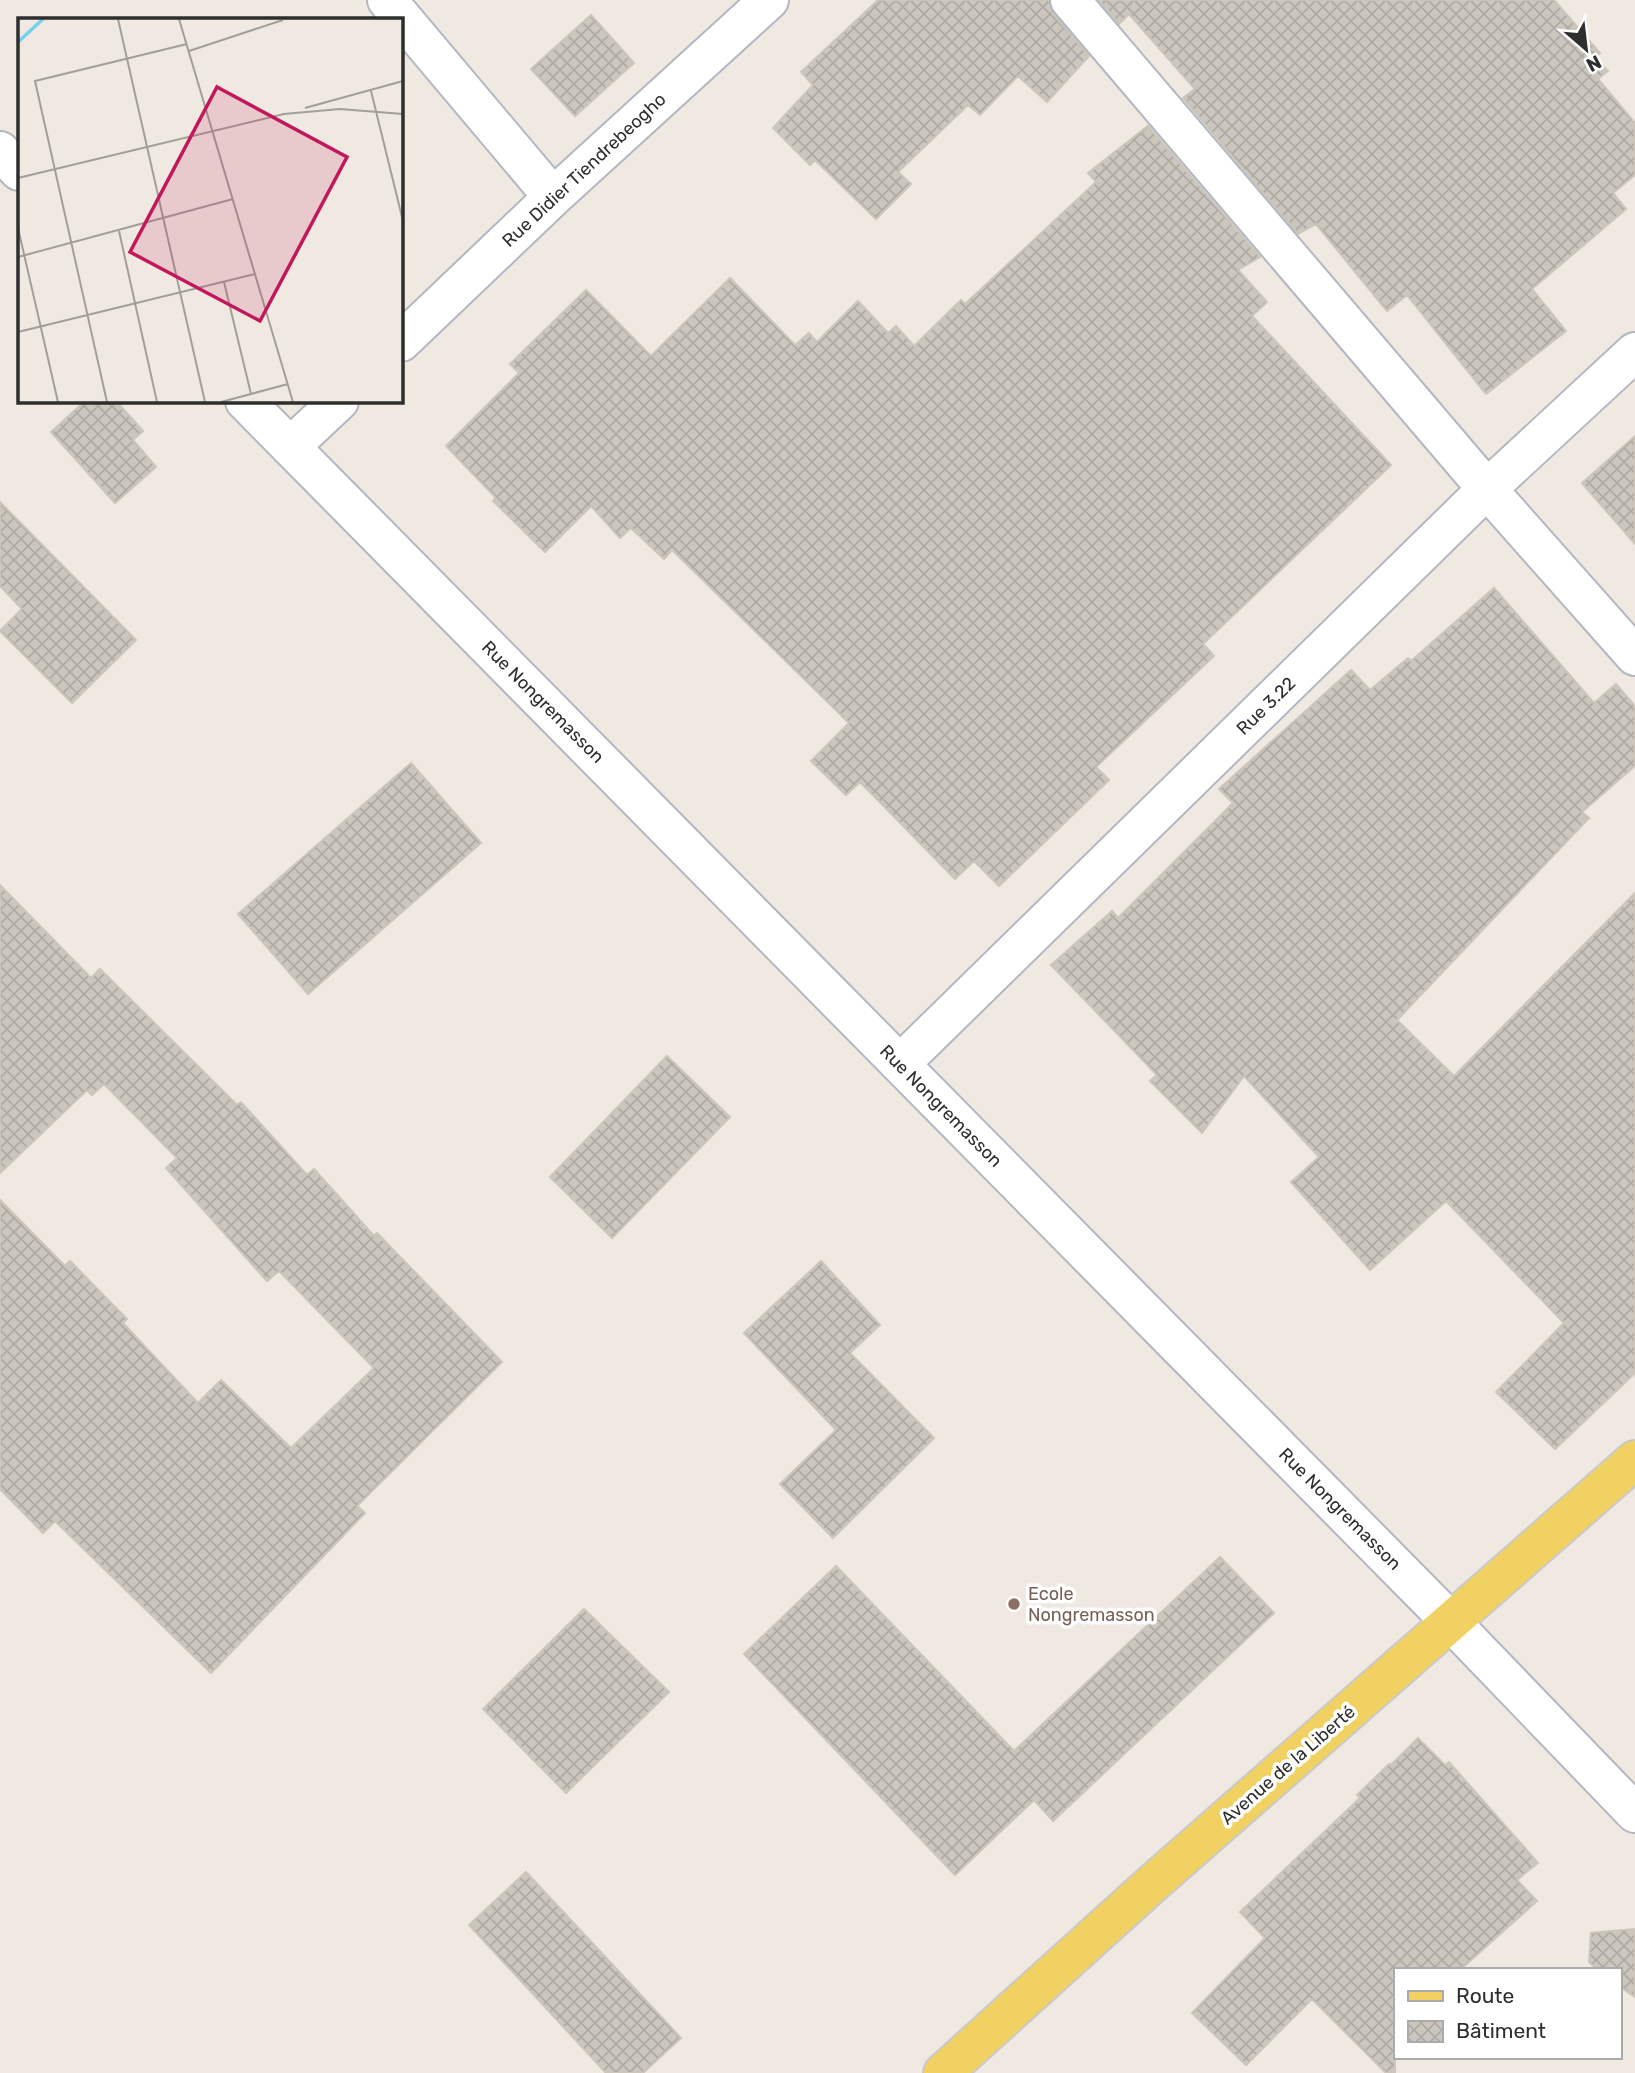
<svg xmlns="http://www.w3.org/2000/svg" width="1635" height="2073" font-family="Rubik,sans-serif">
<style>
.building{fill:url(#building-cross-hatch);stroke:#cbc5ba;stroke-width:2}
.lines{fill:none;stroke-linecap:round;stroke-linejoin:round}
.minor-casing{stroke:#b4b7c1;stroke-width:42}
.major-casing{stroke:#c9c9c9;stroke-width:42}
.minor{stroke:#fff;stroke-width:38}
.major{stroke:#f2d163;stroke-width:38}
.education-dot{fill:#8d6e63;stroke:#fff;stroke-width:2.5}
.labels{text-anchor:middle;stroke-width:7;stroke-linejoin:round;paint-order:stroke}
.street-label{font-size:18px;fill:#2e2e2e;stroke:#fff}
.education-label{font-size:18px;fill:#785e54;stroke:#fff;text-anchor:start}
.inset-river{fill:none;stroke:#75cff0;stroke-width:3.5}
.inset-road{fill:none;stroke:#a29e99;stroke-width:2}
.view{fill:#c2185b;fill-opacity:0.15;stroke:#c2185b;stroke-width:3.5}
.inset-edge{fill:none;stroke:#2e2e2e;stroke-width:3.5}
</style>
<defs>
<pattern id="building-cross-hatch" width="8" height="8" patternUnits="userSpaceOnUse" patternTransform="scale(1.75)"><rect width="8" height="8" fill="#cbc7bf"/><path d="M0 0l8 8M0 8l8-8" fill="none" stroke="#afaba4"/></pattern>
</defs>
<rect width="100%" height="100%" fill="#efe9e1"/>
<path class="building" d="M878,0H1049L1053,14L1089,56L1047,102L1018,76L980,115L968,105L898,172L911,184L876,219L815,160L810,165L773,128L813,85L801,72Z
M1099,0H1554L1600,53L1595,58L1608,71L1598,79L1635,123V175L1613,193L1626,209L1532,289L1566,331L1486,394L1407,295L1387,311L1316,224L1298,234L1183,98L1195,89L1129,14L1119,24Z
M591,15L634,63L575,116L531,69Z
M1148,126L1260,257L1238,270L1267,302L1252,316L1391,465L1203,644L1214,656L1096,767L1109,780L999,886L974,861L955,879L860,782L846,795L811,761L849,723L672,550L664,559L631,528L620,538L591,506L545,552L493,501L496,498L446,446L519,373L510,364L586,290L651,356L730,278L795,345L809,333L817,342L858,301L888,333L896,326L914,346L961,300L965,304L1096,182L1088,173Z
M85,401H116L143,431L133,440L156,467L115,503L51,432Z
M1635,436V544L1582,483Z
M0,502L136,640L72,703L0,631L22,609L0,586Z
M1494,588L1594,703L1616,684L1635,706V766L1582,812L1589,818L1397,1020L1454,1076L1635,893V1373L1555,1449L1496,1392L1564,1323L1446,1201L1370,1270L1291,1182L1319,1157L1244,1076L1202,1133L1150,1081L1157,1075L1051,965L1112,911L1118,918L1233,803L1219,789L1351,670L1370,690L1408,658L1411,661Z
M411,763L481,843L308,994L238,914Z
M0,885L91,978L100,969L237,1105L241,1102L307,1175L314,1169L374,1236L377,1233L502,1362L357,1506L365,1513L211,1673L55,1521L43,1533L0,1489V1200L65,1266L70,1261L127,1319L123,1323L198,1403L221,1380L291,1448L374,1368L279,1271L267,1281L166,1168L177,1158L104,1084L92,1095L87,1090L0,1173Z
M667,1056L730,1117L612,1238L550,1177Z
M821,1261L880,1325L850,1353L934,1438L833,1538L780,1484L836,1430L744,1333Z
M1220,1557L1274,1613L1053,1821L1034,1800L955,1875L744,1654L836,1566L1014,1751Z
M584,1609L669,1692L566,1793L483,1709Z
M1418,1738L1445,1765L1449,1762L1538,1863L1517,1880L1537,1901L1460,1970H1395V2073H1386L1312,1999L1246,2065L1192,2013L1265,1938L1240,1912L1360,1798L1357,1795L1389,1764L1391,1765Z
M526,1872L681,2038L643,2073H606L469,1925Z
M1635,1929V1997L1619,1986V1970H1598L1589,1962L1591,1933Z"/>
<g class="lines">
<g class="minor-casing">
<path id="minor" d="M387,0L553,197
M1070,0L1487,489L1635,656
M0,151L19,171
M401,342L553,197L769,0
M245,401L1451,1622L1635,1813
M290,447L339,401
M900,1064L1487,489L1635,352"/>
</g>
<g class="major-casing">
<path id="major" d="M943,2073L1153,1883L1635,1460"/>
</g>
<use href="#minor" class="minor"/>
<use href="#major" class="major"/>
</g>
<circle class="education-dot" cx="1014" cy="1604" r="7"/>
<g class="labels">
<g class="street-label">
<text transform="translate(584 170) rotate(-43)" y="6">Rue Didier Tiendrebeogho</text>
<text transform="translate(543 702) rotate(45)" y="6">Rue Nongremasson</text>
<text transform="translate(1266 706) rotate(-44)" y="6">Rue 3.22</text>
<text transform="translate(941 1106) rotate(45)" y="6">Rue Nongremasson</text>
<text transform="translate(1340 1509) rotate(45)" y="6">Rue Nongremasson</text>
<text transform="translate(1288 1765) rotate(-41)" y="6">Avenue de la Liberté</text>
</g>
<g class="education-label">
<text x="1028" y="1600">Ecole<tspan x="1028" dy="21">Nongremasson</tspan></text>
</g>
</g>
<g transform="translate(18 18)">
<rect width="385" height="385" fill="#efe9e1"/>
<path class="inset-river" d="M0,24L25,1"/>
<path class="inset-road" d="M100,1L187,384M161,1L275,384M171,33L265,2M353,73L385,203M287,90L385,63M0,160L266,96L322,91L385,96M0,210L40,384M101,213L139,384M0,239L215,181M206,264L233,376M0,314L237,256M89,384L17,63L169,26M203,384L270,366"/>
<path class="view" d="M199,69L329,139L242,303L112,234Z"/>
<rect width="385" height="385" class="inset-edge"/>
</g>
<rect x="1394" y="1968" width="228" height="91" fill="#ffffff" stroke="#ababab" stroke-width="2"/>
<rect x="1408" y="1991" width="35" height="10" fill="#f2d163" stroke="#ababab" stroke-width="2"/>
<text x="1456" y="2003" font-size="21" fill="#2e2e2e">Route</text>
<rect x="1408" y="2021" width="35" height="21" fill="url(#building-cross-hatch)" stroke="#ababab" stroke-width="2"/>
<text x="1456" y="2038" font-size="21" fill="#2e2e2e">Bâtiment</text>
<g transform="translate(1586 49) rotate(152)" stroke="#ffffff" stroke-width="5" paint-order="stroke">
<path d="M0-5L12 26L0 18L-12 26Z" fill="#2e2e2e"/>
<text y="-10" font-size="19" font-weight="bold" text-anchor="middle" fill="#2e2e2e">N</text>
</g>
</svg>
